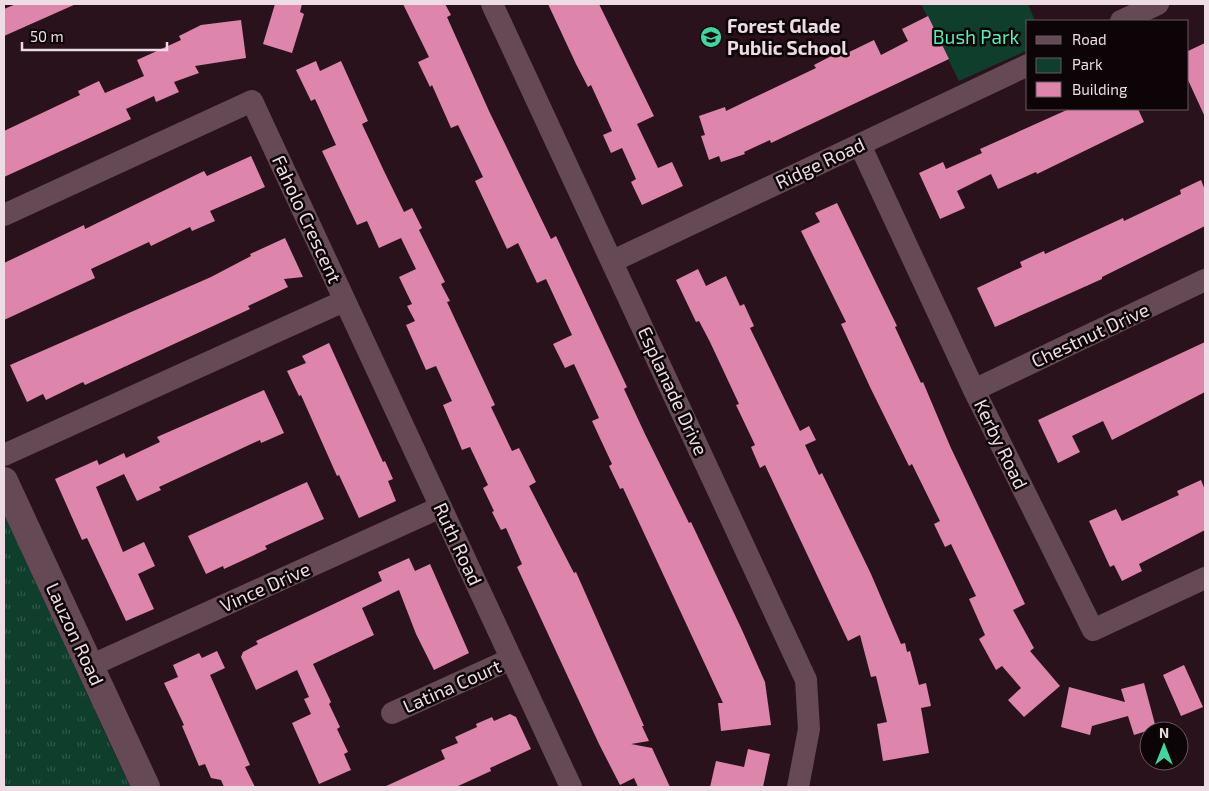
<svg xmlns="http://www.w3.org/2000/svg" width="1209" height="791" font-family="'Exo 2',sans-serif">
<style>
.grass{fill:url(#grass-tufts)}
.park{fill:#0f3e2d}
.building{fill:#de85ac}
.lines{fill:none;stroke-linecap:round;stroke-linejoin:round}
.minor{stroke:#654955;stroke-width:22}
.tertiary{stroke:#654955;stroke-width:28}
.labels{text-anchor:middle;stroke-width:5;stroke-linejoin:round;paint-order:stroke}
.poi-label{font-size:19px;font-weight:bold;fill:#eddce3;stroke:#0c0407;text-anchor:start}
.park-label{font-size:19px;fill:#5aedb6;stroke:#0c0407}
.street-label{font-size:19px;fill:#eddce3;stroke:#0c0407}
</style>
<defs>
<pattern id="grass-tufts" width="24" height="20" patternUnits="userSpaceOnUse" patternTransform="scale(1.25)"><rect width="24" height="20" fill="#0f3e2d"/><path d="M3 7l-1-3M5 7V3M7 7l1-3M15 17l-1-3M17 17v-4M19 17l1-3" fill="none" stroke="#32594b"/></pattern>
</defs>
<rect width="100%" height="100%" fill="#2a121d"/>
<path class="grass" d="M4,514L130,787H4Z"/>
<path class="park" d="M921,4H1028L1035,21H1028V50L959,81Z"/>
<path class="building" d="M16,4H76L4,36V9Z
M275,4H302L300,12L304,14L292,53L263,44Z
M403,4H445L451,15L447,17L489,111L551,239L556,236L627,387L624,389L645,434L689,523L691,522L742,630L765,682L771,725L721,731L718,703H723L623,488L620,489L609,466L612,464L592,421L599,418L574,364L565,368L553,344L572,335L546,279L537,283L518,243L507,249L475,181L483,177L458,125L451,128L432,85L430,87L418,62L429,57Z
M548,4H599L654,116L637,124L658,168L672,162L683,186L642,205L631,182L636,179L622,148L611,153L603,135L612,131L591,85L588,87L576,64Z
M928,16L949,59L771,143L770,140L744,152L745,154L721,162L719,156L709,160L701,136L705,135L699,116L725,107L726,111L816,68L814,65L839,52L841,56L874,40L881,55L908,41L902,29Z
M241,20L246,58L195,66L199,73L174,82L179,92L156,102L154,96L126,109L131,119L4,177V131L80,95L78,91L99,81L105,93L144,76L137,60L181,40L179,36L201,25Z
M1205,43V117L1188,80V51Z
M316,61L320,71L341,61L368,121L362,124L384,171L404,212L412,208L422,228L419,230L445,282L441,284L450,301L447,302L495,405L491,407L512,451L519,448L536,482L529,486L574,573L576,572L644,726H642L649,741L631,744L652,748L670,787H638L634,778L620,785L599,744L517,567L522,564L506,528L501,530L492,512L494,511L483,488L488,485L470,447L462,450L454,431L443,405L452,401L436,366L426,370L406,325L415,321L407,306L412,304L399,277L416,269L401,238L379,248L367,221L357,225L322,151L336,145L315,99L311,101L296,70Z
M1069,109H1138L1144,122L1037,174L1036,172L998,189L991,174L957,191L965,208L940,219L919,173L943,162L946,169L982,153L980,149Z
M251,156L265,187L210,211L215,221L192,231L190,227L151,246L149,242L91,269L95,278L4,320V263L84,225L85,229L204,171L207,176Z
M1201,180L1205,190V226L1102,277V279L995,327L977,288L1022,267L1020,262L1044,251L1045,254L1123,218L1124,221L1181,194L1180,190Z
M837,203L897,326L895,327L921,383L923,382L950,446L1025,604L1013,610L1034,648L1030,651L1060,686L1024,717L1008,700L1021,688L1002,666L996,670L979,639L985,635L969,599L976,596L951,544L945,547L934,524L940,521L912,464L909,466L870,387L841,324L846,322L801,231L820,222L815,213Z
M285,238L303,277L284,279L288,287L248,306L250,309L85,385L83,382L46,400L43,394L27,402L10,365L211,277L251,256L250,254Z
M698,269L706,286L726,276L740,306L744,304L754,326L750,328L800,431L809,426L816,440L805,445L819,475L822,473L871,574L901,644L905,643L907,652L910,651L919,685L926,683L931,706L921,708L929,753L883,761L877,724L887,722L876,676L871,677L860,635L848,641L765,465L760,468L751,447L755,445L736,405L739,404L710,342L699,321L696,322L676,280Z
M1205,342V392L1112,440L1103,421L1072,436L1080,452L1058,463L1038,420Z
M329,343L383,462L385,461L393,479L388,481L396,501L359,518L339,475L337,476L301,395L299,396L287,371L306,363L302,356Z
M264,390L284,433L261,443L260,440L159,487L161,490L137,501L124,474L96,487L123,552L144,542L155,566L138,574L154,609L126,621L87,538L82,540L55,479L97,460L99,465L124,453L126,458L160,442L157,437Z
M1201,480L1205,490V530L1139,564L1142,571L1122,581L1114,565L1110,567L1089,521L1116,509L1122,521L1179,495L1177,491Z
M307,482L324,519L265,546L267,549L250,557L224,569L223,566L206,574L188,536Z
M409,558L415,571L430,564L469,653L434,670L416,634L399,590L362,608L374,635L313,664L331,702L329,704L340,727L337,729L348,752L344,754L351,770L319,784L292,723L311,714L304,699L309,697L297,670L256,690L241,657L243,652L258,644L256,641L382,581L378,572Z
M217,651L225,668L210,675L250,765L245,767L255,787H224L221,780L211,778L205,764L199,766L182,726L184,725L164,683L178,677L173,665L199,653L202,658Z
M1184,665L1203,707L1181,716L1163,675Z
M1144,683L1156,728L1134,735L1128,716L1092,726L1090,735L1061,727L1069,687L1125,702L1121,689Z
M510,714L516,717L531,749L490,768L491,771L456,787H384L445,759L441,750L458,743L455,737L477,727L476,724L492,717L494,721Z
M748,749L770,754L763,787H710L716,761L744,767Z"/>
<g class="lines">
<path class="minor" d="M492,4L806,680L809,729L798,787
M1121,21L1158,4
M860,145L974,390L1093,630L1205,578
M4,215L252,101L571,787
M613,261L1028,65
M974,390L1205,280
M4,455L344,301
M90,666L441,507
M392,713L511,659"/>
<path class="tertiary" d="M4,481L146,787"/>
</g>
<defs>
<g id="school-disc" transform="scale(1.125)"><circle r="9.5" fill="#43d4a0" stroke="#0c0407"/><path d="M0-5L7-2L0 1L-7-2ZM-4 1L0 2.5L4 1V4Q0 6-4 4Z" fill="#111"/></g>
</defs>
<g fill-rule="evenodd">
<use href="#school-disc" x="711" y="37"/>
</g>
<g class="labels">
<g class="poi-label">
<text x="727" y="33">Forest Glade<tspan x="727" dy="22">Public School</tspan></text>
</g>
<g class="park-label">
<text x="976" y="44">Bush Park</text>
</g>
<g class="street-label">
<text transform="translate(820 163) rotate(-25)" y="7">Ridge Road</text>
<text transform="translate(307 219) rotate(65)" y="7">Faholo Crescent</text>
<text transform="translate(1090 335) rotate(-25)" y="7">Chestnut Drive</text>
<text transform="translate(673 391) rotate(65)" y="7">Esplanade Drive</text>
<text transform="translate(1001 444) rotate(64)" y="7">Kerby Road</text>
<text transform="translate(458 544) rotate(65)" y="7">Ruth Road</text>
<text transform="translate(265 587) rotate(-24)" y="7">Vince Drive</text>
<text transform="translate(75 634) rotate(65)" y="7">Lauzon Road</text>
<text transform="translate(452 686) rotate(-24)" y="7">Latina Court</text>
</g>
</g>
<rect width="1209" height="791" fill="none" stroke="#eddce3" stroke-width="10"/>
<rect x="1026" y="20" width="162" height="90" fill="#0c0407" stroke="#665a5f"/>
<rect x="1036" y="36" width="25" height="8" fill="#654955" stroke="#665a5f"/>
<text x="1072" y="45" font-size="15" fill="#eddce3">Road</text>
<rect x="1036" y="58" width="25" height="15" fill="#0f3e2d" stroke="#665a5f"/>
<text x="1072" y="70" font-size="15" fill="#eddce3">Park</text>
<rect x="1036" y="82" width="25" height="15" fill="#de85ac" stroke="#665a5f"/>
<text x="1072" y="95" font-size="15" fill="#eddce3">Building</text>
<g transform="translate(1164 746)"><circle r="24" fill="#0c0407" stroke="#665a5f"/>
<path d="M0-4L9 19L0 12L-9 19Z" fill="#43d4a0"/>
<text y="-8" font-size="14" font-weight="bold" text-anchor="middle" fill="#eddce3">N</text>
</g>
<path d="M22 42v8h145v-8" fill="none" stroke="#eddce3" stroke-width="2.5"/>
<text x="30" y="42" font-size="15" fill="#eddce3" stroke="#0c0407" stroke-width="4" paint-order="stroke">50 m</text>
</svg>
